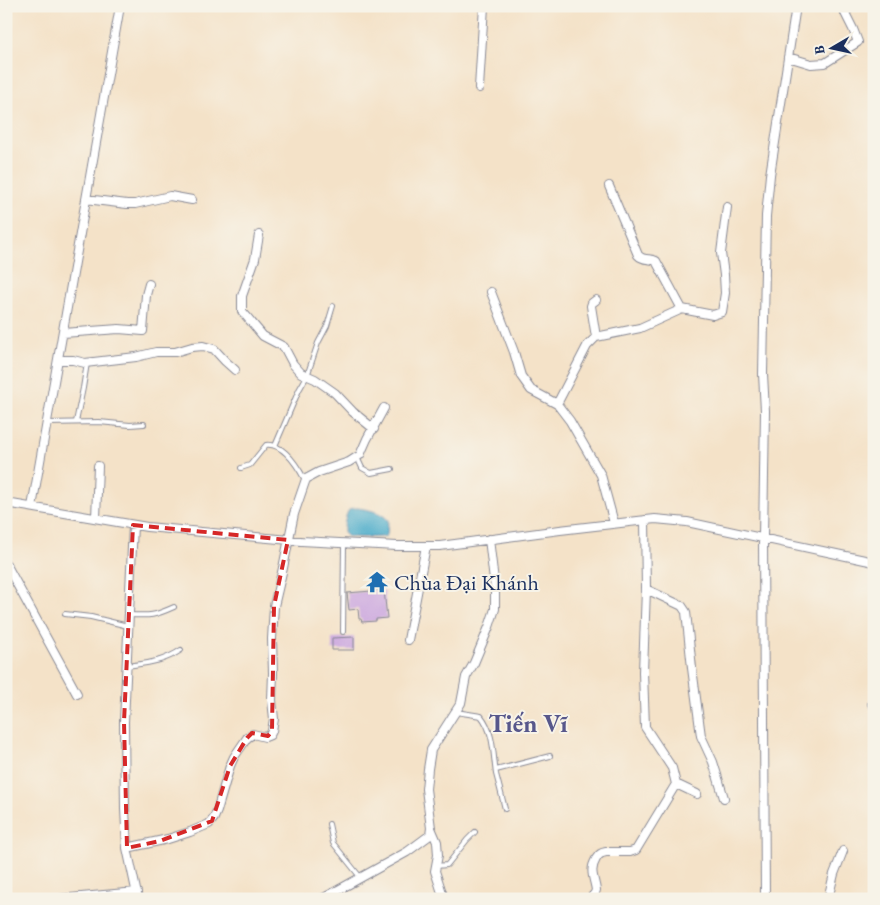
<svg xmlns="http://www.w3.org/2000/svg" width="880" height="905" font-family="'EB Garamond',serif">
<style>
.water{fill:#4aabca;stroke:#326d94}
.building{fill:#c7a0de}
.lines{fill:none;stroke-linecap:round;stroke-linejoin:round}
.lane-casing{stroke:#888893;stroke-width:6}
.street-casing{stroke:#888893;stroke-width:10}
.lane{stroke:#fff;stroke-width:4}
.street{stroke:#fff;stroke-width:8}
.marked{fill:none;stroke:#d62828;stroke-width:4;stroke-dasharray:10 6;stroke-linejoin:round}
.labels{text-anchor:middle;stroke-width:4;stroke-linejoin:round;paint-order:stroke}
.poi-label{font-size:22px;fill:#1b2f5e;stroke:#f7f3e8;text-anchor:start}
.quarter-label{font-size:25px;font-weight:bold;fill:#57578b;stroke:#f7f3e8}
</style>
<rect width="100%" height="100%" fill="#f7f3e8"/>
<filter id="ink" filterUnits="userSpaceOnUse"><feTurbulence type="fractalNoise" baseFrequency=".02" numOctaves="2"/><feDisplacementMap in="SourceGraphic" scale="10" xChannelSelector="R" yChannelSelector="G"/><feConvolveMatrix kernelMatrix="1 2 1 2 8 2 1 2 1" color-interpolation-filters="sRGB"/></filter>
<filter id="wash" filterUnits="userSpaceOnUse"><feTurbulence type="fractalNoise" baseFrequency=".0096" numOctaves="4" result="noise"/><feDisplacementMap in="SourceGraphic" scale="20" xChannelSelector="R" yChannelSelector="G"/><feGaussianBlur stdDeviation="1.12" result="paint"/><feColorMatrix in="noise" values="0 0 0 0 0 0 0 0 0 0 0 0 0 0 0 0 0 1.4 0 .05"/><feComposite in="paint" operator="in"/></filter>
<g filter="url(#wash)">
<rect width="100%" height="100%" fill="#f4e2c8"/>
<path class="water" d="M358,508C369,510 380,511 388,520L387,535L384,537C378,537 349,539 345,535C342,531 346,511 350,509C353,508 356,508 358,508Z"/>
<g id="blocks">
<path class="building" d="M384,590L387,618L376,619V621L362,622L361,619H359L358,609L349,610L347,593Z
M354,637V650H332V638Z"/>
</g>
</g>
<g filter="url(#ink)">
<use href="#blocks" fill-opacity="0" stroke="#888893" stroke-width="1"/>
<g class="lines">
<g class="lane-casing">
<path id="lane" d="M76,422L83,388L87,363
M47,423L99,422L130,425L144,424
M275,446L299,390L307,376L318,343L327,326L333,306
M357,457L362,468L371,473L392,469
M241,468L250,465L266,445C283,443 298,467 305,480
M65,614L91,617L128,626
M129,615C151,616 154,616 174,607
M343,632L344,544
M127,666C147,663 163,662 181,650
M456,712L481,716C494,732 493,754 496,774C499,785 502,797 505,809
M496,770L550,756
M329,824L333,843L361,878
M436,866L447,865L467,840L475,832"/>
</g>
<g class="street-casing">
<path id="street" d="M788,57L811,64L825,63L858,42L853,29L845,13L851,6
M479,88L484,6
M609,186L638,255C643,261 650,258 656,261L682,309
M86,199L127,204H135L170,196L192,200
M259,235L255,259L242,296V311L263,336L284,347L293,364L301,373L315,379L335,393L353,412L374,429
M491,292L514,352L521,376L531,390L557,404L570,421L601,475L614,523
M63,333L119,329L143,331L146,295L149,284
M596,337L591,306L592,303L596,300
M58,360H73L85,363L136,357L156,352H175L192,347L203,346L214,349L225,361L235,370
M557,404L587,346L596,337L640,328L682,309L713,315L722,312L725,293L724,275L721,253L727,207
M6,503L147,527L301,541L397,546H440L560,530L655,519L687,522L874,562
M32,507L120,6
M96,518L98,466
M645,520L646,589L643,672L645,727L672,768L676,784L697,794
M133,525L124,722L125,809L127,848L138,899
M6,564L77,694
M646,589L682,606L686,612L692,668L701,736L713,762L724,798
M408,640L426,546
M872,704L874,700
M431,828L437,842L438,855L435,871L444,899
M127,848L168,839L190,832L209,824L214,818L217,811L230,766L234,757L247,738L253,734L265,737L270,735L272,731L274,719L272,700L273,673L272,639L274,606L283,568L294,514L306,479L319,472L349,462L360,455L367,439L384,408
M59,899L137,892
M322,899L407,852L430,835L431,828L426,789L428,769L431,750L461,703L466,677L474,663L489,627L495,609V589L489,539
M590,899L595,893L596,890C594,877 589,871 596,859C599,854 601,853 606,852H630L636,850L676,784
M765,899L763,538L765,411L763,374L766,216L770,175L796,6
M828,899L834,874L843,851"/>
</g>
<use href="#lane" class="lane"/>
<use href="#street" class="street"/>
</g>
</g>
<path class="marked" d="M133,525L288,540L274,606L272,731L268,736L252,733L247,738L230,766L212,821L160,841L127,848L124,722Z"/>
<defs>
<g id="temple-bare" transform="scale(1.725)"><path d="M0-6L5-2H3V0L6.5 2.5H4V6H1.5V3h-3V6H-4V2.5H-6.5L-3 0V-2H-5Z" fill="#1f6fb2" stroke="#f7f3e8" stroke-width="2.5" paint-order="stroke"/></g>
</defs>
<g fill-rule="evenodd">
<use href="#temple-bare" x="377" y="582"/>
</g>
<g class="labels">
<g class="poi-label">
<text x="394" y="590">Chùa Đại Khánh</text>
</g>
<g class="quarter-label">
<text x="528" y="732">Tiến Vĩ</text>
</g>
</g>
<rect width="880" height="905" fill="none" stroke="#f7f3e8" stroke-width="25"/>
<g transform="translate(832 48) rotate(261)" stroke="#f7f3e8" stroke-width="4" paint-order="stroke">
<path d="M0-4L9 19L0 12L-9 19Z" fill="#1b2f5e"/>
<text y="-8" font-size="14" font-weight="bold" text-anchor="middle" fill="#1b2f5e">B</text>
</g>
</svg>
